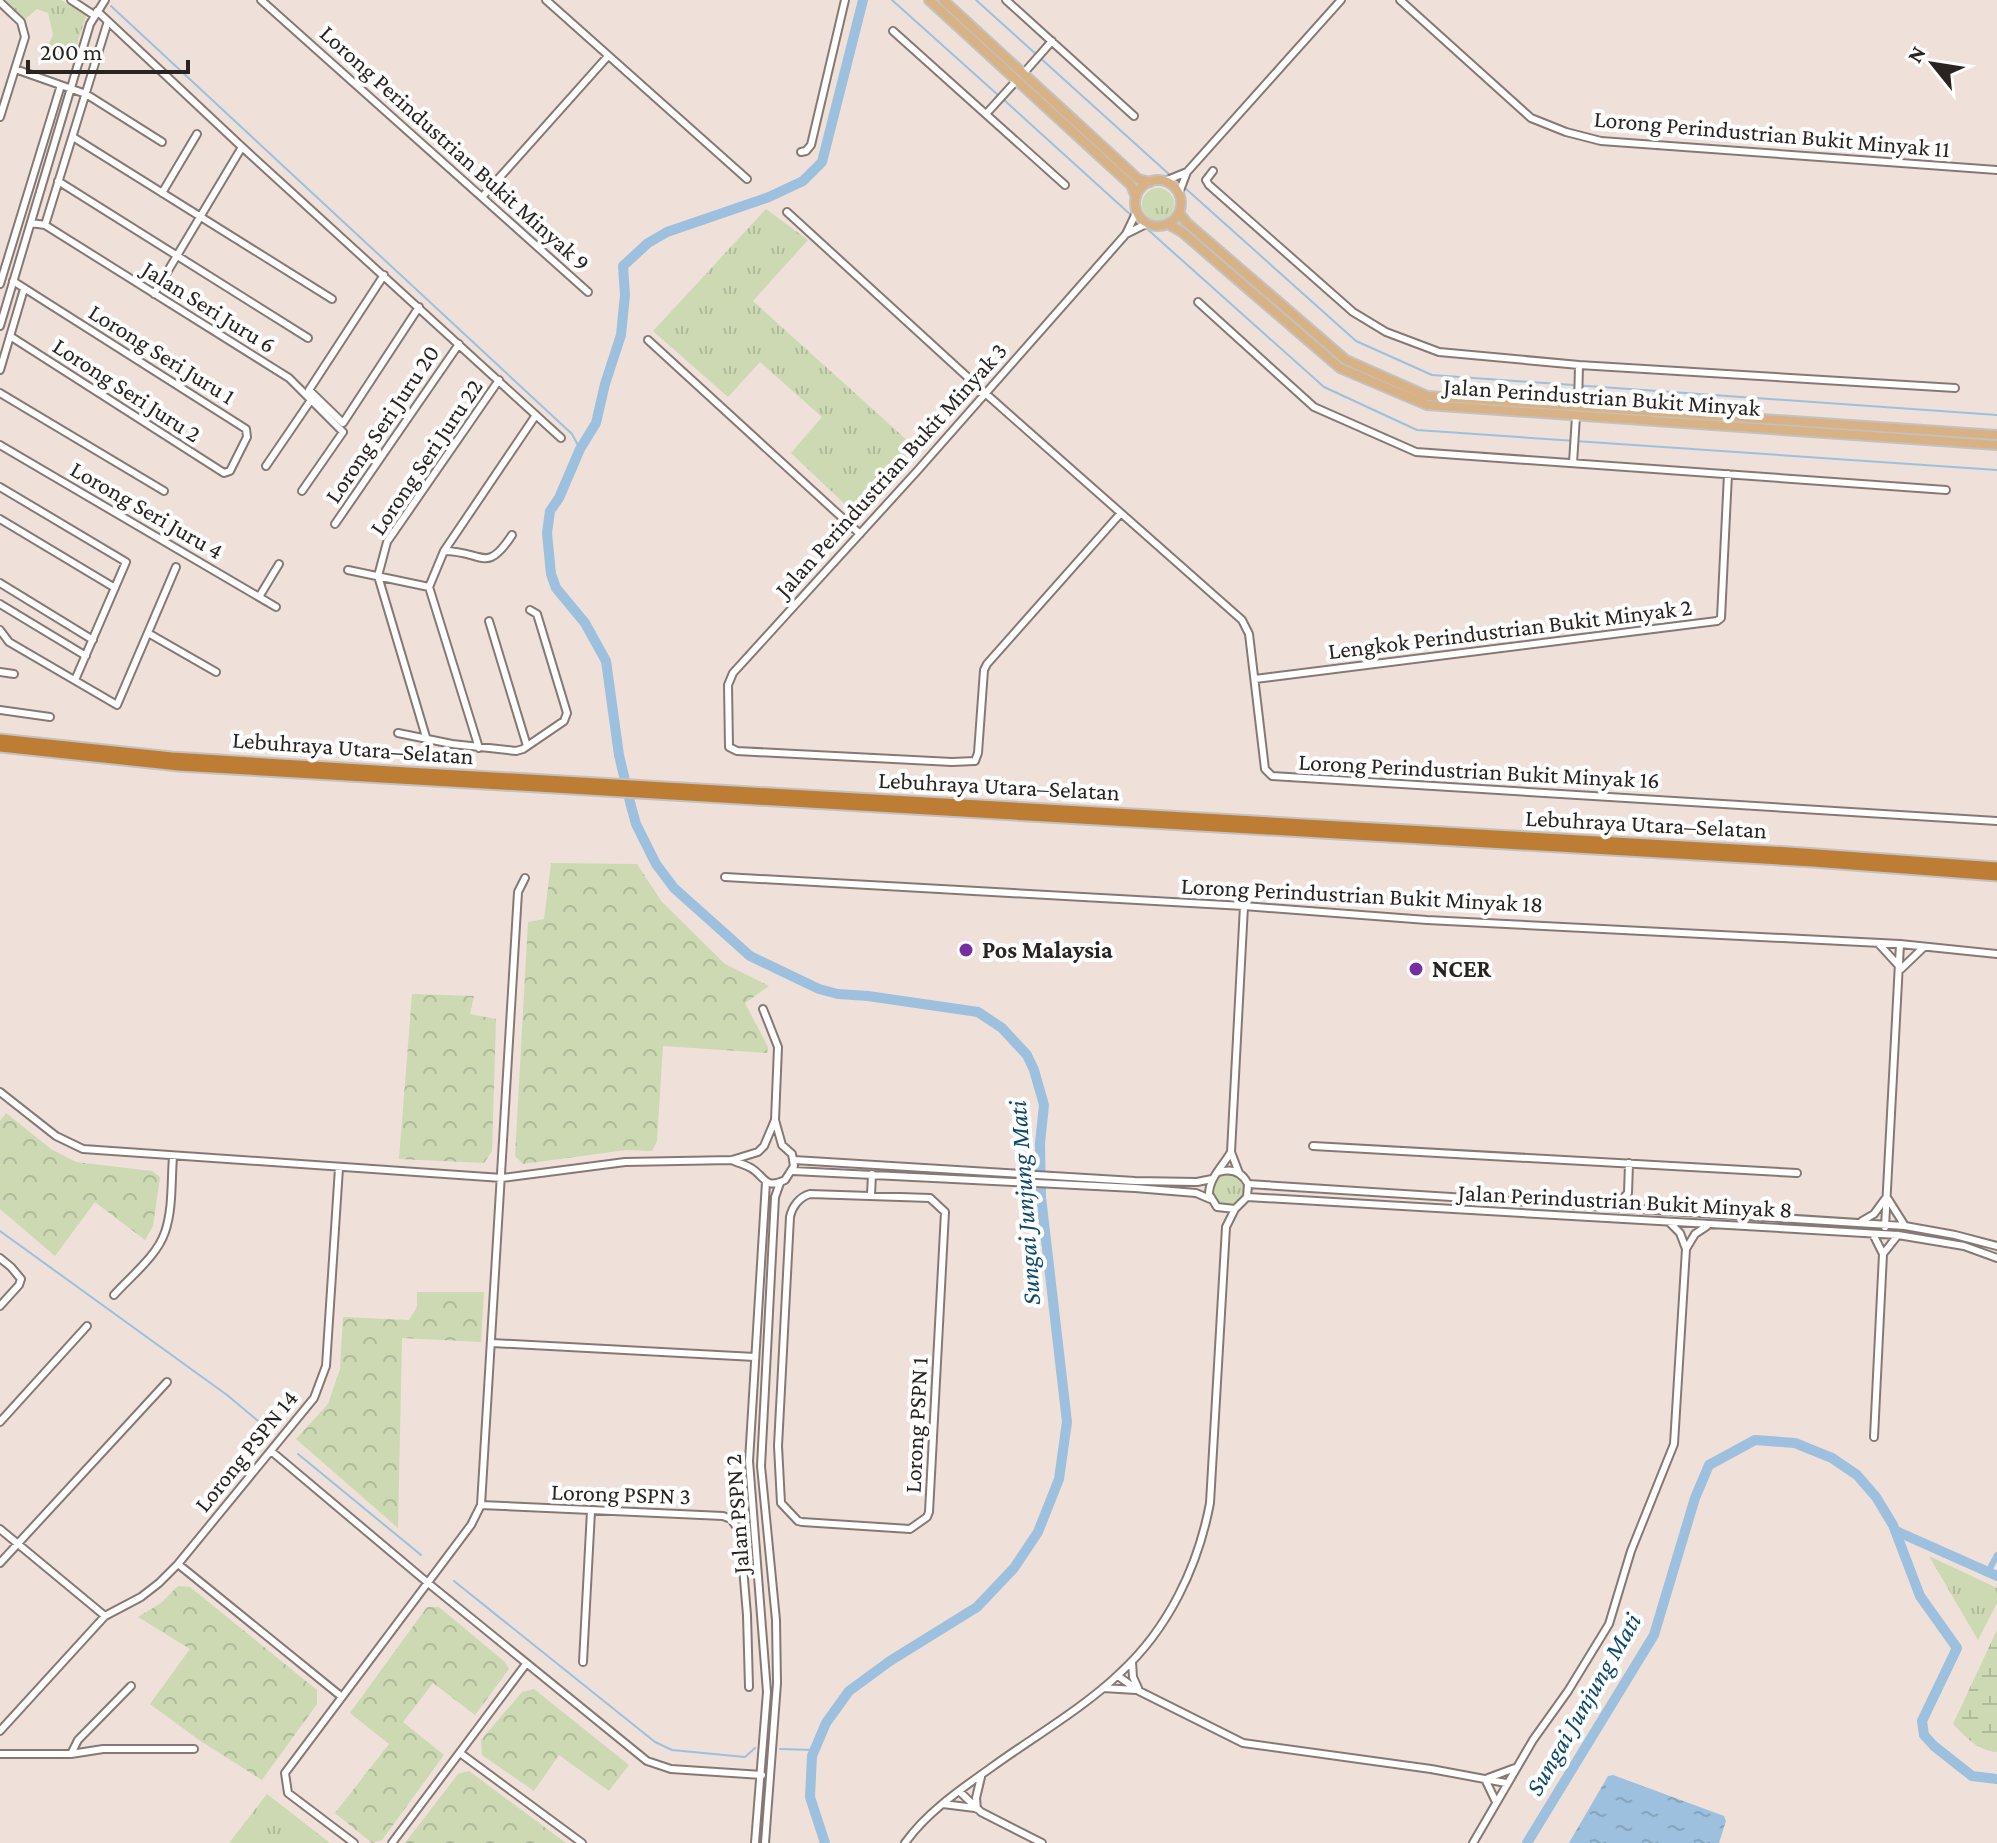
<svg xmlns="http://www.w3.org/2000/svg" width="1997" height="1843" font-family="'Crimson Pro',serif">
<style>
.grass{fill:url(#grass-tufts)}
.forest{fill:url(#forest-crowns)}
.wetland{fill:url(#wetland-marsh)}
.water{fill:url(#water-ripples)}
.lines{fill:none;stroke-linecap:round;stroke-linejoin:round}
.stream{stroke:#9cc0dd;stroke-width:2}
.canal{stroke:#9cc0dd;stroke-width:6}
.river{stroke:#9cc0dd;stroke-width:10}
.minor-casing{stroke:#867974;stroke-width:10}
.major-casing{stroke:#c3c2c1;stroke-width:12}
.highway-casing{stroke:#c3c2c1;stroke-width:13}
.minor{stroke:#fff;stroke-width:6}
.major{stroke:#d8b185;stroke-width:8}
.highway{stroke:#be7d34;stroke-width:9}
.poi-dot{fill:#772ea0;stroke:#fff;stroke-width:3}
.labels{text-anchor:middle;stroke-width:8;stroke-linejoin:round;paint-order:stroke}
.street-label{font-size:24px;fill:#292421;stroke:#fff}
.poi-label{font-size:24px;font-weight:bold;fill:#292421;stroke:#fff;text-anchor:start}
.water-label{font-size:26px;font-style:italic;fill:#0c496e;stroke:#fff}
</style>
<defs>
<pattern id="grass-tufts" width="24" height="20" patternUnits="userSpaceOnUse" patternTransform="scale(2)"><rect width="24" height="20" fill="#ccd9b3"/><path d="M3 7l-1-3M5 7V3M7 7l1-3M15 17l-1-3M17 17v-4M19 17l1-3" fill="none" stroke="#afba9a"/></pattern>
<pattern id="forest-crowns" width="20" height="18" patternUnits="userSpaceOnUse" patternTransform="scale(2)"><rect width="20" height="18" fill="#ccd9b3"/><path d="M2 6a3 3 0 1 1 6 0M12 15a3 3 0 1 1 6 0" fill="none" stroke="#afba9a"/></pattern>
<pattern id="wetland-marsh" width="20" height="14" patternUnits="userSpaceOnUse" patternTransform="scale(2)"><rect width="20" height="14" fill="#ccd9b3"/><path d="M1 5h8M5 5V1M11 12h8M15 12V8" fill="none" stroke="#afba9a"/></pattern>
<pattern id="water-ripples" width="26" height="14" patternUnits="userSpaceOnUse" patternTransform="scale(2)"><rect width="26" height="14" fill="#9cc0dd"/><path d="M2 4q2-2 4 0t4 0M15 11q2-2 4 0t4 0" fill="none" stroke="#86a5bd"/></pattern>
</defs>
<rect width="100%" height="100%" fill="#efe0da"/>
<path class="grass" d="M6,0H61L86,16L72,59L47,50L53,34L48,13L37,9L24,20Z
M1142 204a16 16 0 1 1 32 0a16 16 0 1 1-32 0Z
M766,209L808,240L753,301L919,451L871,506L850,509L791,453L822,417L760,362L728,397L653,331Z
M1212 1190a17 17 0 1 1 34 0a17 17 0 1 1-34 0Z
M1929,1556L1997,1588V1603L1978,1640Z
M267,1794L330,1843H229Z"/>
<path class="forest" d="M551,863L637,864L662,902L725,964L769,986L745,1003L768,1047L767,1053L663,1046L657,1141L652,1151L626,1150L523,1164L515,1156L528,922L544,919Z
M412,994L474,996L470,1014L496,1019L492,1151L484,1163L399,1159Z
M6,1113L51,1149L76,1162L152,1171L160,1177L153,1226L145,1240L95,1202L55,1256L0,1209V1121Z
M417,1292H484L481,1342L402,1338L398,1528L296,1439L328,1404L340,1369L343,1317L409,1320L417,1307Z
M178,1586L190,1587L317,1690V1704L262,1780L199,1740L150,1704L190,1649L138,1617L161,1603Z
M427,1607H439L505,1662L509,1669L475,1715L433,1683L403,1722L444,1755L382,1840L372,1843L335,1813L389,1744L350,1713Z
M534,1689L629,1765L609,1791L559,1755L534,1791L482,1755L481,1740L522,1692Z
M469,1771L566,1843H405L458,1774Z"/>
<path class="wetland" d="M1997,1630V1752C1978,1751 1966,1737 1953,1724Z"/>
<path class="water" d="M1613,1775L1724,1816L1726,1821L1719,1843H1569L1608,1776Z"/>
<g class="lines">
<path class="stream" d="M892,0L998,95
M976,0L1171,176
M111,6L572,434L580,449
M1003,99L1132,216
M1185,188L1356,341L1432,375L1997,415
M1146,228L1324,387L1417,430L1997,470
M0,1231L227,1395L264,1426
M298,1454L421,1555
M454,1581L655,1742L672,1750L745,1757L755,1748
M780,1749L815,1750"/>
<path class="canal" d="M1988,1572L1997,1555"/>
<path class="river" d="M1896,1531L1997,1576
M825,1843L810,1797L812,1756L826,1723L849,1691L890,1661L977,1607L1014,1568L1038,1532L1059,1479L1067,1422L1041,1197L1040,1143L1044,1105L1034,1070L1027,1055L1002,1028L978,1012L868,996L838,994L819,989L750,956L674,888L656,864L636,824L631,806L619,755L606,661L585,623L556,588L551,574L547,533L550,511L559,498L580,449L596,423L605,384L621,335L625,295L623,266L648,243L667,232L769,197L803,181L822,162L863,0
M1527,1843L1654,1635L1695,1498L1709,1465L1755,1440L1795,1443L1832,1458L1857,1475L1876,1497L1893,1525L1920,1596L1957,1648L1922,1721L1924,1735L1934,1746L1972,1776L1997,1779"/>
<g class="minor-casing">
<path id="minor" d="M71,0L94,15
M261,0L588,292
M546,0L747,179
M1006,0L1134,116
M1400,0L1531,118L1566,132L1601,141L1997,170
M0,2L21,22L25,37L0,117
M97,11L242,147L561,438
M893,31L1065,185
M15,69L86,94L162,142
M1023,74L1052,41
M986,114L1016,81
M73,137L332,299
M801,152L806,151L811,145L845,0
M1213,171L1206,180L1209,185L1353,312L1386,332L1439,352L1579,365L1955,388
M58,181L308,338
M1165,181L1187,172
M162,193L197,134
M1179,193L1187,172L1341,0
M482,197L608,56
M787,212L985,393L1242,620L1249,634L1265,769L1272,776L1997,821
M31,223L45,225L289,378L343,432L302,491
M45,225L108,21
M1126,234L1148,223
M384,275L309,390L343,423L419,307
M0,284L61,85
M154,294L242,147
M1198,302L1314,407L1416,452L1946,490
M0,326L90,24L105,0
M10,336L224,473L230,471L247,437L246,429L13,281
M648,340L860,534
M0,370L24,289
M0,393L164,491
M1578,405L1579,365
M0,445L276,607
M1573,463L1576,416
M266,466L311,400
M0,487L126,562L75,680
M1120,514L987,664L984,670L978,753L975,761L952,762L737,751L729,747L728,685L733,673L918,470L1126,234L1137,211
M0,519L115,588
M335,524L459,344
M444,551C483,551 486,575 512,535
M348,570L429,587
M0,583L93,640
M259,597L279,564
M0,604L86,656
M489,621L527,746
M0,630L9,642L117,705L176,567
M148,633L216,672
M0,672L14,674
M1255,679L1717,621L1721,618L1728,474
M0,710L50,717
M398,733L452,744L516,751L523,749L564,721L567,713L537,614L530,610
M426,737L378,576L387,542L499,380
M479,748L429,587L444,551L536,415
M725,877L1244,906L1427,920L1900,944L1997,954
M1878,943L1899,966
M1901,969L1924,947
M0,1092L56,1136L83,1149L502,1178L625,1162L732,1160L758,1152L764,1146L775,1120
M1313,1146L1797,1173
M732,1160C738,1163 746,1165 751,1168C765,1176 764,1190 785,1180L794,1166L792,1154L782,1145L775,1120L778,1047L763,1009
M794,1160L1135,1181L1197,1182L1212,1179
M793,1171L1135,1188L1196,1193L1210,1199
M1219,1172C1232,1168 1242,1172 1248,1184L1247,1197L1235,1209L1217,1207L1209,1194C1209,1178 1223,1166 1231,1152
M1239,1173L1231,1152L1244,906
M1248,1184L1905,1226L1955,1235L1997,1246
M810,1194L930,1198L945,1212L929,1512L927,1517L910,1529L802,1522L798,1521L781,1503L778,1446L790,1217C792,1207 799,1197 810,1194Z
M871,1195L872,1174
M1247,1197L1898,1235L1964,1246L1997,1258
M1888,1199L1905,1226
M1615,1207L1628,1193L1629,1163
M1862,1221L1874,1214L1885,1199
M1885,1227L1900,944
M1873,1234L1883,1254L1874,1437
M1686,1249L1695,1234L1707,1226
M1883,1254L1898,1235
M0,1258L11,1267L21,1279L19,1285L0,1306
M114,1295C131,1276 157,1256 165,1232C173,1209 171,1181 173,1157
M492,1343L755,1357
M0,1422L87,1326
M271,1451L428,1583L647,1761L671,1769L762,1775
M481,1505L723,1516L731,1519L740,1532L747,1615L749,1687
M0,1529L105,1616
M0,1563L167,1382
M178,1564L342,1697
M583,1662L591,1511
M1132,1662L1133,1677L1138,1688
M1118,1676L1139,1691L1243,1743L1431,1769L1506,1783
M1103,1688L1136,1690
M0,1731L105,1616L141,1597L159,1583L178,1564L314,1398L326,1366L339,1168
M460,1753L582,1843
M0,1754H71L103,1749H194
M71,1754L78,1740L131,1686
M1488,1778L1515,1768
M1485,1779L1496,1802
M959,1791L981,1812L1042,1843
M943,1804L975,1808
M977,1809L976,1798L981,1777
M354,1843L288,1793L285,1773L471,1525L481,1505L518,892L525,878
M392,1843L526,1664
M755,1843L767,1692L749,1461L766,1182
M765,1843L777,1683L776,1620L761,1466L775,1197L780,1183
M905,1843C927,1812 961,1789 992,1767C1032,1738 1085,1707 1120,1673C1168,1629 1198,1567 1210,1503L1226,1227L1235,1209
M1473,1843L1533,1740L1568,1691L1609,1624L1631,1551L1674,1444L1686,1249L1680,1233L1669,1222"/>
</g>
<g class="major-casing">
<path id="major" d="M929,0L1131,185L1136,197
M943,0L1138,179L1150,182
M1135 203a23 23 0 1 1 46 0a23 23 0 1 1-46 0Z
M1179,213L1187,223L1346,360L1427,396L1997,435
M1168,224L1182,232L1340,368L1427,405L1997,445"/>
</g>
<g class="highway-casing">
<path id="highway" d="M0,739L172,757L407,772L1789,852L1997,867
M0,747L179,766L1813,862L1997,876"/>
</g>
<use href="#minor" class="minor"/>
<use href="#major" class="major"/>
<use href="#highway" class="highway"/>
</g>
<g class="poi-dot">
<circle cx="966" cy="950" r="8"/>
<circle cx="1416" cy="969" r="8"/>
</g>
<g class="labels">
<g class="street-label">
<text transform="translate(1772 134) rotate(5)" y="8">Lorong Perindustrian Bukit Minyak 11</text>
<text transform="translate(455 148) rotate(42)" y="8">Lorong Perindustrian Bukit Minyak 9</text>
<text transform="translate(209 307) rotate(32)" y="8">Jalan Seri Juru 6</text>
<text transform="translate(162 354) rotate(32)" y="8">Lorong Seri Juru 1</text>
<text transform="translate(127 390) rotate(33)" y="8">Lorong Seri Juru 2</text>
<text transform="translate(1602 397) rotate(4)" y="8">Jalan Perindustrian Bukit Minyak</text>
<text transform="translate(382 424) rotate(-56)" y="8">Lorong Seri Juru 20</text>
<text transform="translate(426 457) rotate(-56)" y="8">Lorong Seri Juru 22</text>
<text transform="translate(891 470) rotate(-48)" y="8">Jalan Perindustrian Bukit Minyak 3</text>
<text transform="translate(147 510) rotate(30)" y="8">Lorong Seri Juru 4</text>
<text transform="translate(1510 629) rotate(-7)" y="8">Lengkok Perindustrian Bukit Minyak 2</text>
<text transform="translate(353 748) rotate(4)" y="8">Lebuhraya Utara–Selatan</text>
<text transform="translate(1479 771) rotate(3)" y="8">Lorong Perindustrian Bukit Minyak 16</text>
<text transform="translate(999 786) rotate(3)" y="8">Lebuhraya Utara–Selatan</text>
<text transform="translate(1646 824) rotate(3)" y="8">Lebuhraya Utara–Selatan</text>
<text transform="translate(1362 895) rotate(3)" y="8">Lorong Perindustrian Bukit Minyak 18</text>
<text transform="translate(1625 1201) rotate(3)" y="8">Jalan Perindustrian Bukit Minyak 8</text>
<text transform="translate(916 1425) rotate(-87)" y="8">Lorong PSPN 1</text>
<text transform="translate(246 1451) rotate(-51)" y="8">Lorong PSPN 14</text>
<text transform="translate(621 1494) rotate(2)" y="8">Lorong PSPN 3</text>
<text transform="translate(737 1514) rotate(-94)" y="8">Jalan PSPN 2</text>
</g>
<g class="poi-label">
<text x="982" y="958">Pos Malaysia</text>
<text x="1432" y="977">NCER</text>
</g>
<g class="water-label">
<text transform="translate(1024 1203) rotate(-94)" y="9">Sungai Junjung Mati</text>
<text transform="translate(1583 1704) rotate(-60)" y="9">Sungai Junjung Mati</text>
</g>
</g>
<g transform="translate(1933 64) rotate(300)" stroke="#ffffff" stroke-width="6" paint-order="stroke">
<path d="M0-6L14 30L0 20L-14 30Z" fill="#292421"/>
<text y="-12" font-size="22" font-weight="bold" text-anchor="middle" fill="#292421">N</text>
</g>
<path d="M28 60v12h160v-12" fill="none" stroke="#292421" stroke-width="4"/>
<text x="40" y="60" font-size="24" fill="#292421" stroke="#ffffff" stroke-width="6" paint-order="stroke">200 m</text>
</svg>
